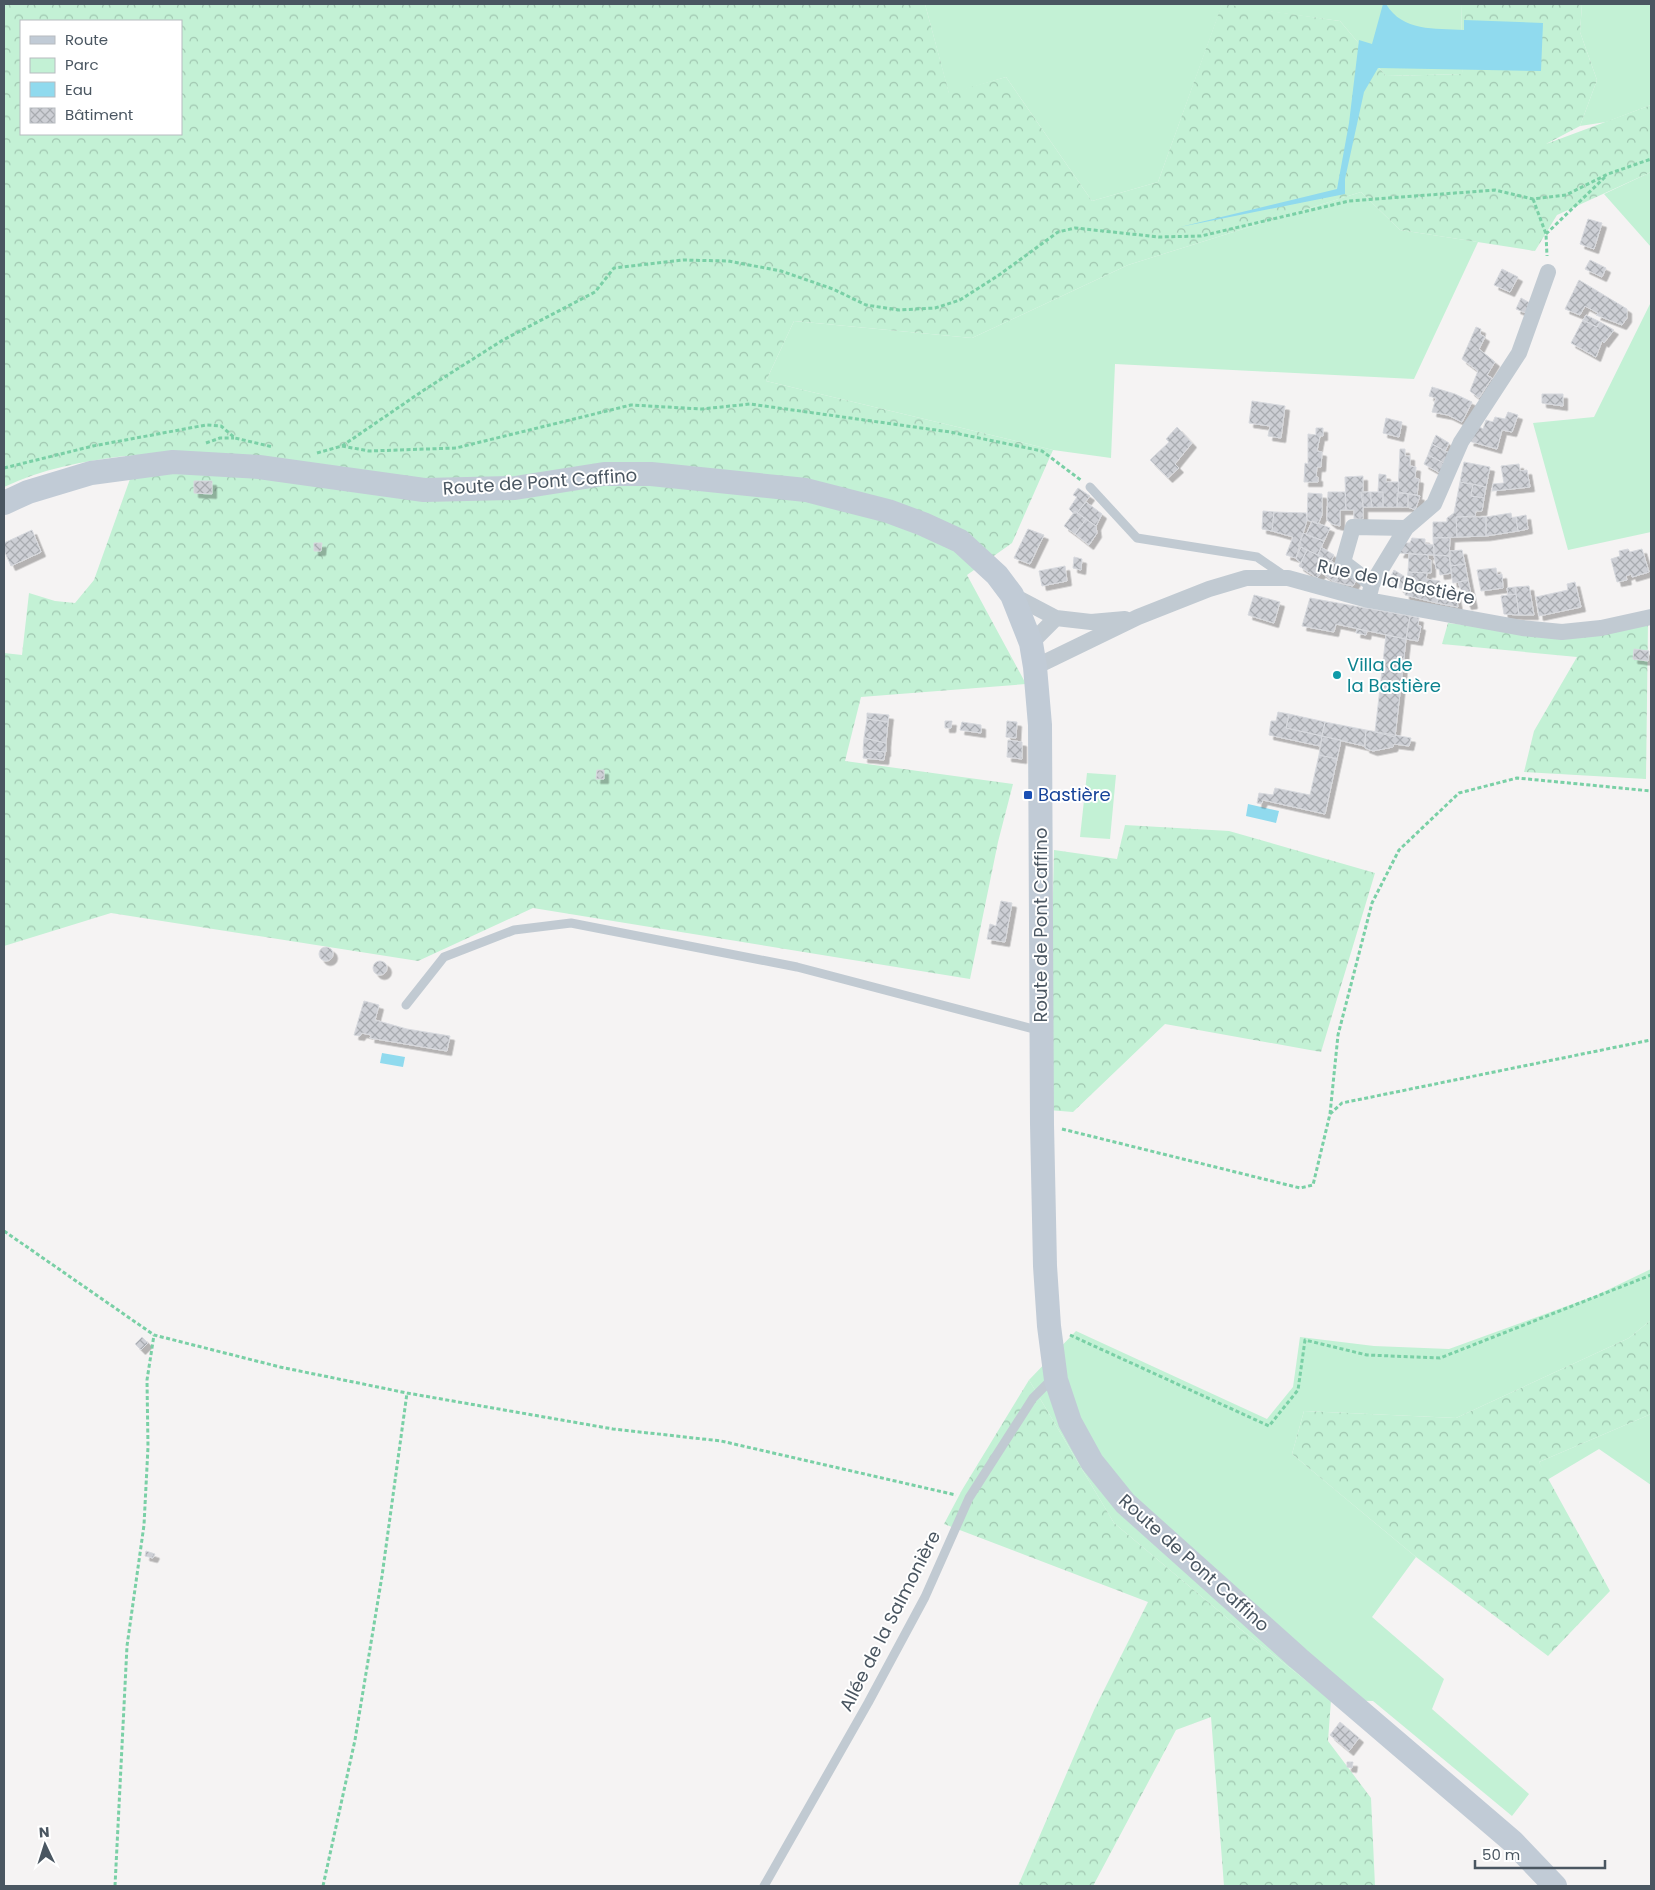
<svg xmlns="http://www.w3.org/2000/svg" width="1655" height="1890" font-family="Poppins,sans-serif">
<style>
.green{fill:#c3f1d5}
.forest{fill:url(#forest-crowns);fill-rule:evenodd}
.water{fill:#90daee}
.building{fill:url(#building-cross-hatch);stroke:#d7d9de;filter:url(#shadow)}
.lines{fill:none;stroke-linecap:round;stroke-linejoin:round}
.path{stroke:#7ad0a6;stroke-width:3;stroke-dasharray:4 2.5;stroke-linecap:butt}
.lane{stroke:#c1cad2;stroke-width:9}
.street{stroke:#c1cad2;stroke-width:16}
.secondary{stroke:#c1cbd6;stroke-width:24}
.culture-dot{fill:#0f9aa8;stroke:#fff;stroke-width:2}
.transit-dot{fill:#1a4fb4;stroke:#fff;stroke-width:2}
.labels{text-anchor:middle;stroke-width:4;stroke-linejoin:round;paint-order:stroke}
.street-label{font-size:18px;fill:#4a5661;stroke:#fff}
.culture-label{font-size:18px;fill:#0d838f;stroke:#fff;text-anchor:start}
.transit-label{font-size:18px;fill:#164399;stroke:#fff;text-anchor:start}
</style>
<defs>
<pattern id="forest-crowns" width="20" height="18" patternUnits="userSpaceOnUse" patternTransform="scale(1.25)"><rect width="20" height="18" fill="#c3f1d5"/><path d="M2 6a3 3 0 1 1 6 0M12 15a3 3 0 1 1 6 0" fill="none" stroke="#a0c6b0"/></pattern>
<pattern id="building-cross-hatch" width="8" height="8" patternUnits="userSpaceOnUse" patternTransform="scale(1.25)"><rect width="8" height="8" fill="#cdcfd5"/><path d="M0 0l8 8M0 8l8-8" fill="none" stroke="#a8abb0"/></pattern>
<filter id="shadow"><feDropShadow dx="4.5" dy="4.5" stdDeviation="0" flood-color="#0004"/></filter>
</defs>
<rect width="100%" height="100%" fill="#f5f3f3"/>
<path class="green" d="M925,4H1461L1463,74L1386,76L1340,21L1222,5L1158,182L1092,201L1006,77L949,94Z
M1582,4H1651V105L1606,122L1580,126L1597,80L1580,32Z
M1651,172V247L1604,194Z
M1361,192L1400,230L1478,242L1414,379L1115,364L1111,458L1053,450L766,381L794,321L972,338L1128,265Z
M1651,302V532L1568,550L1533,423L1594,417Z
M1087,773L1116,775L1110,839L1080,837Z
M1651,1269V1320L1629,1338L1456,1418L1304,1411L1292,1454L1416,1557L1372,1617L1444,1679L1432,1709L1529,1794L1512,1816L1373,1701L1331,1700L1239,1628L1114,1523L1029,1380L1076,1331L1267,1419L1293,1387L1300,1337L1374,1346L1449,1349L1597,1295Z
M1651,1414V1485L1599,1449L1547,1480L1539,1462Z"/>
<path class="forest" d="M4,4H925L949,93L1006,77L1092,201L1158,182L1222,4L1340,21L1386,76L1463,74L1461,4H1582L1580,32L1597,80L1580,126L1546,144L1651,105V172L1557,215L1535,251L1400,230L1361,192L1128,265L972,338L794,321L766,381L1053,450L1012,543L967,575L1026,684L861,697L845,761L1013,784L998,842L970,979L533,908L418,961L111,913L4,946V653L22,655L29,593L55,601L75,603L94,580L130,479L125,456C83,461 42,469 4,487ZM21,21H181V134H21Z
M1648,621L1646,779L1524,772L1534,731L1577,657L1442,644L1448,623L1573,638Z
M1125,825L1229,831L1375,873L1321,1052L1165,1024L1073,1112L1048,1110L1054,850L1117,859Z
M1651,1320V1414L1539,1462L1610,1591L1548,1656L1416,1557L1292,1454L1304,1411L1456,1418L1629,1338Z
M1029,1380L1114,1523L1239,1628L1331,1700L1328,1741L1371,1798L1375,1886H1224L1211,1717L1176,1730L1093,1886H1018L1094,1710L1148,1602L944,1524L962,1490Z"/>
<path class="water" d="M1383,4H1386C1403,32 1434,28 1464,30V20L1543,23L1541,71L1378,68L1364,92L1345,179V194L1180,227L1337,189L1349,123L1359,40L1372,44Z
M1248,804L1279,811L1276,823L1246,816Z
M382,1053L405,1057L403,1067L380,1063Z"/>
<path class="building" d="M1588,219L1602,223L1594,249L1580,244Z
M1590,260L1606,268L1602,277L1585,269Z
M1502,269L1518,277L1510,292L1494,285Z
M1579,280L1627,309V318L1622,325L1596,315L1598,313L1585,306L1580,315L1565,309Z
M1521,298L1530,303L1526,313L1516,309Z
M1586,315L1600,322L1597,327L1583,320Z
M1583,320L1597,327L1600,322L1614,330L1604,343L1602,341L1596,357L1571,343Z
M1476,327L1481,329L1480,334L1485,337L1479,349L1495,362L1487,375L1492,378L1479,398L1470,391L1478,371L1462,359Z
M1432,387L1455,394L1472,402L1462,422L1448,415L1432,412L1436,398L1429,396Z
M1542,394H1563V406L1542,403Z
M1252,401L1285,406L1281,438L1268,436L1270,426L1249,423Z
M1508,412L1518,415L1512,432L1502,430L1497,449L1469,441L1478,426L1483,429L1486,420L1493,422L1495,417L1505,419Z
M1386,418L1402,422L1399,437L1383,433Z
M1177,427L1192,443L1175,464L1179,468L1168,478L1150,460L1169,442L1166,439Z
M1316,428H1323V436H1320L1317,451L1322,452L1321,467H1317L1316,477H1318V482H1304L1305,463L1308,464V434L1316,435Z
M1436,435L1449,443L1445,451L1432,444Z
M1432,444L1449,453L1444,463L1428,455Z
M1400,449H1405V456H1410V466L1416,467L1415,478L1419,479L1417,495L1398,492Z
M1428,455L1444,463L1440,473L1424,464Z
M1464,462L1490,467L1486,487L1460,482Z
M1519,464L1520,471L1527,470L1530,487L1492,491L1493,484L1504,483L1501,466Z
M1379,474L1386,475V482H1399L1397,507H1383V492H1378Z
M1363,476V519H1354V510H1346L1345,477Z
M194,481H212V494L194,493Z
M1460,482L1473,484L1471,496L1484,498L1482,511H1476L1475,516L1456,517L1457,537L1433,538V522H1447V518L1454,513Z
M1473,484L1486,487L1484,498L1471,496Z
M1078,488L1090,496L1077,513H1073L1069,509L1077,497L1073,495Z
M1328,492H1345L1346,510H1340V526L1332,524L1327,520Z
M1361,492H1370L1372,507H1363Z
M1370,492H1383V507H1372Z
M1308,493L1322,494V515L1318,524L1307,520Z
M1397,493L1408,494V507H1397Z
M1408,494L1420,496L1415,510L1408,507Z
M1086,502L1102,514L1096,526L1077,513Z
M1075,511L1086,519L1075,534L1064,526Z
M1263,511L1274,512L1272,531L1262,529Z
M1274,512L1306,513L1307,520L1296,558L1286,555L1293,537L1272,531Z
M1511,513L1512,518L1516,517L1518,531L1486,536V517Z
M1526,515L1528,529L1518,531L1516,517Z
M1456,517H1486V536L1457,537Z
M1086,519L1096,526L1097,533L1089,545L1075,534Z
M1312,521L1330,528L1324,541L1306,535Z
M1028,529L1044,535L1030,564L1014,558Z
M32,530L41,552L11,566L4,550V543Z
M1303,533L1324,541L1318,555L1298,546Z
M1412,538L1425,539V544L1434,545V555L1399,553L1405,543H1410Z
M1433,538H1450L1449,556L1434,555Z
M314,543H322L321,551H314Z
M1301,547L1307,550L1301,563L1296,559Z
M1321,547L1334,555L1331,561L1318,555Z
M1628,549L1630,552L1642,549L1649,572L1632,577L1631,574L1626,576L1627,580L1617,582L1611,559L1620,556L1619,551Z
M1307,550L1331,561L1317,578L1299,566Z
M1462,550L1465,564L1450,566V551Z
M1409,554L1428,555V559L1431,560V573L1408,572Z
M1434,555L1449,556L1452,573L1440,575L1439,569H1436Z
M1074,557L1082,559L1081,570L1073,568Z
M1331,561L1344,570L1334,582L1322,573Z
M1465,564L1468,580L1453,583L1450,566Z
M1065,566L1067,581L1042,586L1039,571Z
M1496,568L1497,575L1502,574L1503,588L1481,591L1477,570Z
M1344,570L1357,579L1353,586L1334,582Z
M1394,570L1407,578L1408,572L1427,573L1426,579L1440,581L1439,587L1399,588V585L1389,580Z
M1468,580L1473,604L1467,605L1458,582Z
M1575,582L1581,607L1539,616L1536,597L1568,590L1567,584Z
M1529,586L1534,615H1519L1515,587Z
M1439,587L1437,603L1405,595V588Z
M1515,587L1516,594L1508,595L1507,588Z
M1438,590L1456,595L1458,607L1437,603Z
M1516,594L1519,615L1504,614L1501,596Z
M1254,595L1280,602L1274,623L1248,615Z
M1310,598L1410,616L1406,639L1336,624L1334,632L1302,626Z
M1410,616L1419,618L1418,625L1421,626L1418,641L1406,639Z
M1357,629L1367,631L1366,635L1356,633Z
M1386,635L1406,639L1395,737L1375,732Z
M1634,649L1649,651L1648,661L1633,659Z
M1278,712L1289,714L1286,728L1322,736L1320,746L1269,735L1271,721H1276Z
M867,713L889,715L888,722L867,719Z
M1289,714L1325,722L1322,736L1286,728Z
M867,719L888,722L886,743L864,738Z
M945,721H952L951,728H945Z
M1007,721L1017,722L1016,738L1006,737Z
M962,722L981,725V733L960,730Z
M1325,722L1366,730L1364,746L1322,736Z
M1366,730L1411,738L1409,746L1394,744L1393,747L1373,751L1365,748Z
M1322,736L1341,740L1337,759L1319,755Z
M864,738L886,743V752L863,750Z
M1008,740L1022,742V759L1007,757Z
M864,750L885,752L884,760L863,758Z
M1319,755L1337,759L1325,814L1263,800L1261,804L1257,803L1259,793L1273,795L1275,788L1310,795Z
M597,770H604V779H596Z
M1001,901L1012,903L1005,942L987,939L990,924L996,926Z
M319 954a7 7 0 1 1 14 0a7 7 0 1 1-14 0Z
M373 968a7 7 0 1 1 14 0a7 7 0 1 1-14 0Z
M364,1001L379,1005L375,1020L407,1029L450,1036L447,1051L370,1038L371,1035L362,1033L360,1036L354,1035Z
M142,1337L148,1343L141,1350L135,1344Z
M146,1551L155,1554L153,1558L145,1556Z
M1340,1722L1359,1738L1349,1751L1330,1735Z
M1347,1762H1353L1352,1768L1347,1767Z"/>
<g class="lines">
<path class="path" d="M1533,199L1546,234L1547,256
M1546,234L1605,177
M206,443L220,438H234
M342,446L369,451L456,448L631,405L702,409L750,404L950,432L1042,451L1082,481
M317,453L342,446L424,390L503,340L595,292L614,268L683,260L728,261L781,271L833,289L866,305L899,310L935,308L960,300L999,275L1058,232L1075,228L1159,237L1201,236L1349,201L1495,190L1533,199L1566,195L1608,174L1651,159
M4,468L93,446L206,425L221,426L235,438L273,447
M1330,1114L1338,1035L1372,903L1399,850L1459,793L1517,778L1651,791
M1062,1129L1300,1188L1313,1185L1330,1114L1342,1103L1651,1040
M4,1231L154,1335L280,1367L407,1393L613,1429L721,1441L956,1495
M1070,1335L1269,1426L1298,1390L1305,1340L1367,1355L1440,1358L1651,1275
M115,1886L127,1646L144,1525L148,1447L147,1380L154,1335
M323,1886L355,1740L382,1576L407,1393"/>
<path class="lane" d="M1090,487L1137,538L1257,557L1286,577
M406,1005L444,957L514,930L571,923L797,967L1041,1031
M764,1886L868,1703L925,1597L969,1498L1033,1398L1048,1383L1056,1380"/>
<path class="street" d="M1406,528L1434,504L1461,442L1519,353L1548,272
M1012,595L1056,618L1091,622L1125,619
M1368,600L1372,584L1406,528L1353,527L1343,562L1372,584
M1031,643L1056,618
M1035,667L1138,617L1209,589L1246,578H1288L1368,600L1522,628L1562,632L1601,628L1651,617"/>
<path class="secondary" d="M4,503L28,492L91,473L173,462L259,467L424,490L515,488L604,474H651L806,490L888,511L923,524L960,541L997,575L1012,595L1031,643L1035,667L1040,725L1042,1124L1045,1266L1049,1326L1056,1380L1070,1422L1092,1462L1125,1503L1298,1658L1512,1841L1555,1886"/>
</g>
<circle class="culture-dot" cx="1337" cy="675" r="5"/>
<rect class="transit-dot" x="1023" y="790" width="10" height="10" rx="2.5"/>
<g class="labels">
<g class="street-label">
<text transform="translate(540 482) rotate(-4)" y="6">Route de Pont Caffino</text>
<text transform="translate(1396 582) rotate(12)" y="6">Rue de la Bastière</text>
<text transform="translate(1041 925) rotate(-90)" y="6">Route de Pont Caffino</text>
<text transform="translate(1194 1563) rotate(42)" y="6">Route de Pont Caffino</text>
<text transform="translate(890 1621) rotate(-63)" y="6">Allée de la Salmonière</text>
</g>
<g class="culture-label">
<text x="1347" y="671">Villa de<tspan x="1347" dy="21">la Bastière</tspan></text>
</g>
<g class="transit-label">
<text x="1038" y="801">Bastière</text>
</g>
</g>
<rect width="1655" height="1890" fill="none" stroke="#4a5661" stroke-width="10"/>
<rect x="20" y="20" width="162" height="115" fill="#ffffff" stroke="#b7bbc0"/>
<rect x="30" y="36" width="25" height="8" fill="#c1cbd6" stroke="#b7bbc0"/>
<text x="65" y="45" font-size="15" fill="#4a5661">Route</text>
<rect x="30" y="58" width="25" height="15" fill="#c3f1d5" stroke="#b7bbc0"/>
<text x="65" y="70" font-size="15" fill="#4a5661">Parc</text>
<rect x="30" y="82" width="25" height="15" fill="#90daee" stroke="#b7bbc0"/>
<text x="65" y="95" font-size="15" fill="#4a5661">Eau</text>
<rect x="30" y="108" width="25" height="15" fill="url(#building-cross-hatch)" stroke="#b7bbc0"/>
<text x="65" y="120" font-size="15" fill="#4a5661">Bâtiment</text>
<g transform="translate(45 1845) rotate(356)" stroke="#ffffff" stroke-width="4" paint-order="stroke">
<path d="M0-4L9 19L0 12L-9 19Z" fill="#4a5661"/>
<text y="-8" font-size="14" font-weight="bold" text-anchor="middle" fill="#4a5661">N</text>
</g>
<path d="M1475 1860v8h130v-8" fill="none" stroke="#4a5661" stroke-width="2.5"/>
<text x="1482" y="1860" font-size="15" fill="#4a5661" stroke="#ffffff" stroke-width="4" paint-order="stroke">50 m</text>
</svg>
